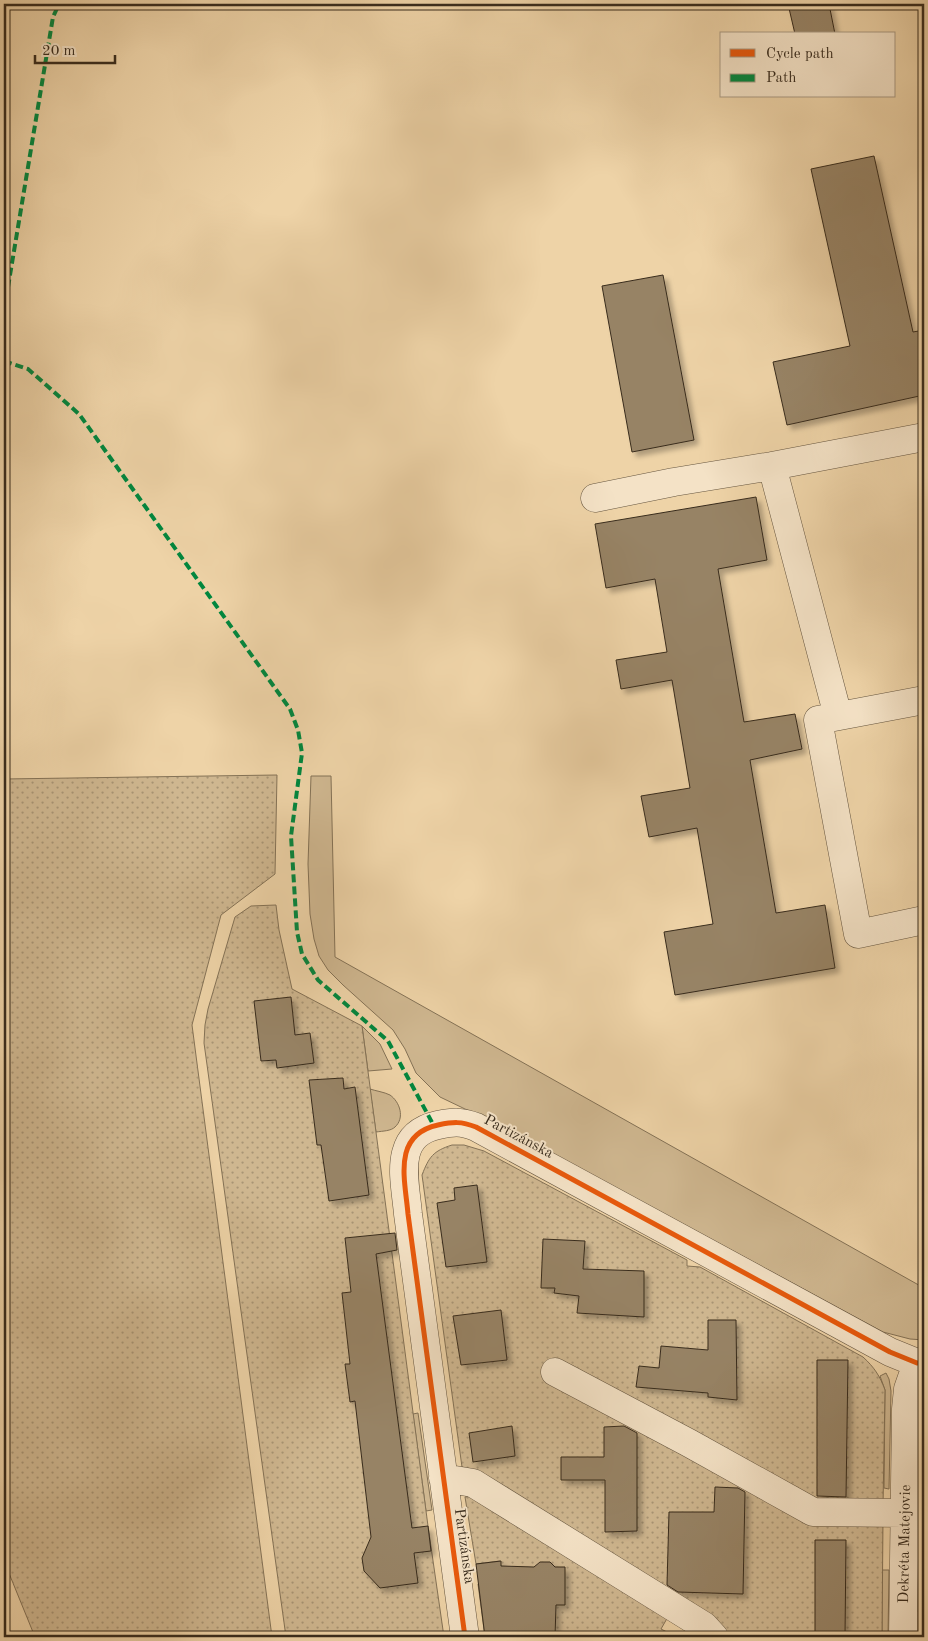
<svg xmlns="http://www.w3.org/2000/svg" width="928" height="1641" font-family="'Old Standard TT',serif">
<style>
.grass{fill:#cfb790;stroke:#847256}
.garden{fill:url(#garden-dots);stroke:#847256}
.building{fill:#978365;stroke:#392c1d;filter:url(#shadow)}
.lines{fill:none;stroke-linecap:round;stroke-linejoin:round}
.minor-casing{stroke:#665640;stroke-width:29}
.minor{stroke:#f4e2c6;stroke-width:28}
.quiet{stroke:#00873e;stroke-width:4;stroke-dasharray:8 4;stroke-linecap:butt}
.cycleway-casing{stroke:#f4e2c6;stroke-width:8}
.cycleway{stroke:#e8590c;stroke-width:5}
.labels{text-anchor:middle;stroke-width:4;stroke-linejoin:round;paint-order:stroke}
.street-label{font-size:15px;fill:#392c1d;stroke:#f4e2c6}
</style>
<defs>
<pattern id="garden-dots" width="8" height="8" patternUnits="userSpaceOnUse" patternTransform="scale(1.25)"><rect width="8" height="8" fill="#cfb790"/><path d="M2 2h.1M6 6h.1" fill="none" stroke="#a99575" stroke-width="1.8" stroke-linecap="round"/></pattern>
<filter id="shadow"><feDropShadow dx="4.5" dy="4.5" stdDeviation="2.5" flood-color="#0004"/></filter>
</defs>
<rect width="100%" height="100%" fill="#eed3a7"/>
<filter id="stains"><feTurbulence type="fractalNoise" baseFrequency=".004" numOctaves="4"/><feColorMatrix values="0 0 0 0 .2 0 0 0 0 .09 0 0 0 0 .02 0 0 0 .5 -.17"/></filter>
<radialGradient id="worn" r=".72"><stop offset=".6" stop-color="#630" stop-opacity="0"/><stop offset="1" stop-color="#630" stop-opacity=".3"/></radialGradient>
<path class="grass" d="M311,776H331L335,957L924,1288V1340L910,1339L883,1332L511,1131L440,1097L416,1073L405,1049L393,1030L343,985L328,970L319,956L314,939L310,914L308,864Z
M362,1026L380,1044L392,1069L368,1071Z
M370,1089C376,1091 384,1092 390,1095C400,1102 405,1118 395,1127C391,1131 383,1131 376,1132Z
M886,1373L889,1379L891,1391L889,1489L884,1488L885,1390L880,1376Z
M418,1413L432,1510L426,1511L413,1414Z
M922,1541V1611H914V1542Z
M882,1570H889L888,1637H882Z"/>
<path class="garden" d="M277,775L275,874L221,915L192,1025L272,1637H35L4,1561V779Z
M276,905L279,930L292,989L362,1026L428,1526L444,1637H286L204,1043L205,1025L208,1009L235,917L251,906Z
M452,1145H464L484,1151L687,1260V1266L700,1267L863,1357C874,1367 880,1376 885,1390L883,1506H816L767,1477L654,1415L547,1363L550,1377L634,1420L672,1443L751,1487L812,1518L883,1519L882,1637H726L710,1621L606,1554L532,1512L462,1467L422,1175C429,1157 433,1151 452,1145Z
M924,1410V1637H922Z
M479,1495L669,1615L661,1629L677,1637H485L478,1584L503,1581L500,1561L476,1564L465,1497Z"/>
<path class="building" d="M788,4H829L835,34H795Z
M874,156L913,332L924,330V395L787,425L773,362L850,346L811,169Z
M663,275L694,440L632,452L602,286Z
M756,497L767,560L718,569L744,722L795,714L802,749L750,760L776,913L825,905L835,968L675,995L664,932L713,924L697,828L649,837L641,796L690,788L672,680L621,689L616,660L667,652L655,579L606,588L595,524Z
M291,997L295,1035L310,1033L314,1063L277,1068L276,1060L261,1061L254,1001Z
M343,1078L344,1089L355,1087L369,1195L329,1201L321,1145H317L309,1080Z
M477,1185L487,1262L446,1267L437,1203L455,1200L454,1188Z
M395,1233L397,1250L376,1254L412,1528L428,1526L431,1551L414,1553L418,1583L380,1588L364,1571L362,1558L371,1537L355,1401L350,1402L345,1364H350L342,1293L351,1292L345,1238Z
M543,1239L585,1241L583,1269L644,1271V1317L577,1313L579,1296L554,1293L555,1288H541Z
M501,1310L507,1360L461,1365L453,1316Z
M708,1320H736L737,1400L708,1397V1393L636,1387L639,1366L659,1368L661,1346L708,1350Z
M817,1360H848L846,1497L817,1496Z
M512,1426L515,1456L473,1462L469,1433Z
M624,1426L637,1433V1531L605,1532V1480H561V1457H604V1427Z
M715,1487L738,1488L745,1492L743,1594L678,1592L667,1585L669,1512H714Z
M815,1540H846L845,1637H815Z
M501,1561V1566L534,1567L540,1562H550L555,1567H565V1605H556L555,1637H485L476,1564Z"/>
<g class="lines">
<g class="minor-casing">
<path id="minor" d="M772,466L924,437
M595,498L674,482L772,466L838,716
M924,700L818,720L858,934L924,920
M555,1372L689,1443L813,1512L904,1513
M443,1478L473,1483L704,1626L714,1637
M465,1637L408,1214C405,1179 392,1135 438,1125C453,1122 461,1121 476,1127L890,1352L917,1363H924
M903,1637L906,1409L908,1389L917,1363"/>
</g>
<use href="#minor" class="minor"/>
<path class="quiet" d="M4,311L53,17L59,4
M4,361L28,369L79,414L290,709L298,730L302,753L291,836L297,932L302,954L318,980L388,1041L434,1126"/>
<g class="cycleway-casing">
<path id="cycleway" d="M465,1637L408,1214C405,1179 392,1135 438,1125C453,1122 461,1121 476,1127L890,1352L917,1363H924"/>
</g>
<use href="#cycleway" class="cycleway"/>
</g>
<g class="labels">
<g class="street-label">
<text transform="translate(519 1136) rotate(28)" y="5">Partizánska</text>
<text transform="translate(904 1544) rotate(-89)" y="5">Dekréta Matejovie</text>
<text transform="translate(465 1546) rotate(82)" y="5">Partizánska</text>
</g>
</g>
<rect width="928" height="1641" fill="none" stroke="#eed3a7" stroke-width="20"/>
<rect x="5" y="5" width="918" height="1631" fill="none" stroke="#392c1d" stroke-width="2.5"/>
<rect x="10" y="10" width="908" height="1621" fill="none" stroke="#392c1d"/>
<rect x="720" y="32" width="175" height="65" fill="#f4e2c6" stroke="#a99982"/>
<rect x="730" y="49" width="25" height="8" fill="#e8590c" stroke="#a99982"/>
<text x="766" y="58" font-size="15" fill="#392c1d">Cycle path</text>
<rect x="730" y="74" width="25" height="8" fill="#00873e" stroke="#a99982"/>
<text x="766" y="82" font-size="15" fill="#392c1d">Path</text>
<path d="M35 55v8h80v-8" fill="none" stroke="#392c1d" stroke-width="2.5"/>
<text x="42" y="55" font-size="15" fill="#392c1d" stroke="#f4e2c6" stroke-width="4" paint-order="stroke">20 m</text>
<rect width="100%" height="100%" filter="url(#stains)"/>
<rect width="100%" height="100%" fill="url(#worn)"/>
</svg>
